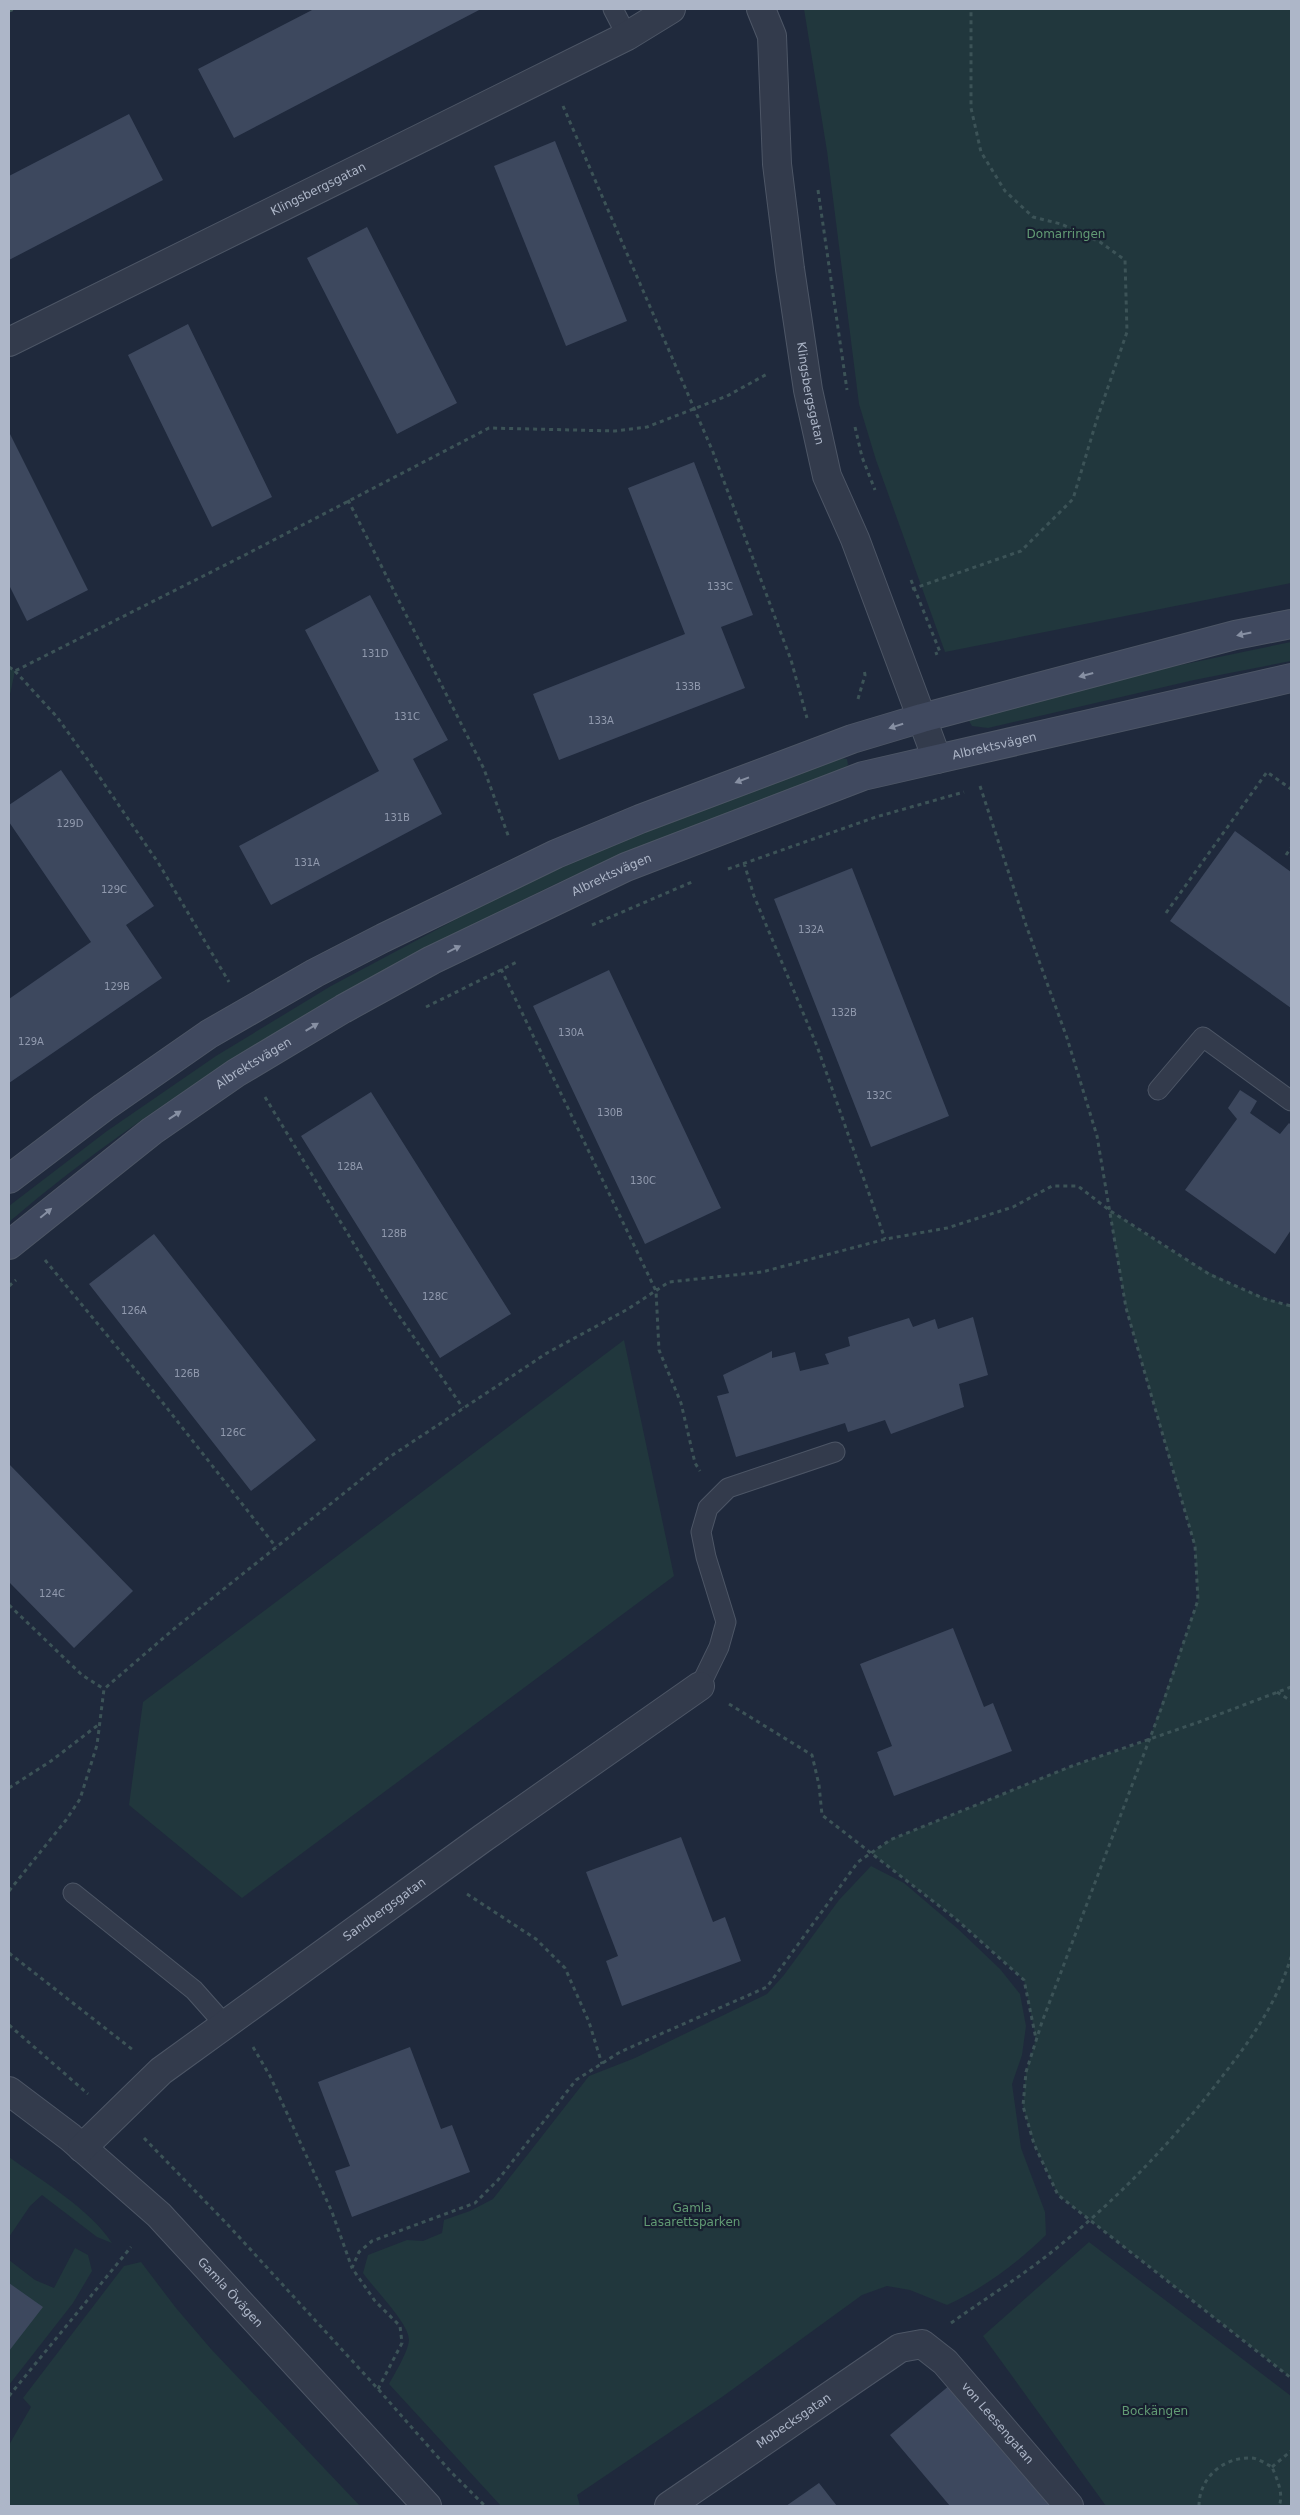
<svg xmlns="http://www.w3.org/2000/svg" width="1300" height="2515" font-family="'DejaVu Sans',sans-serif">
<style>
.green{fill:#21373d}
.building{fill:#3d485e}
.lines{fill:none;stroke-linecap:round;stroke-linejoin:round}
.lane-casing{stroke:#4d5666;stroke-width:21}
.street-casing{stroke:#4d5666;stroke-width:30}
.secondary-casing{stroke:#4d5666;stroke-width:30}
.path{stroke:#3c5357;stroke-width:3;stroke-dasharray:4 4;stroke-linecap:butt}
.lane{stroke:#333b4c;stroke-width:19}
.street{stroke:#333b4c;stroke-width:28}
.secondary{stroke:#40495f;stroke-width:28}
.oneway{fill:#8790a3}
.labels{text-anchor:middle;stroke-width:4.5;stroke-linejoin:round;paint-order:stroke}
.number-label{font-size:10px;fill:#919aae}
.street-label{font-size:12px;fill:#adb6c8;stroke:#182030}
.park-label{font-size:12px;fill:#629b74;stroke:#182030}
</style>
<rect width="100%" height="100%" fill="#1f293c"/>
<path class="green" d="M804,9H1291V583L945,652L876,460L859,404L827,151Z
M1291,642V661L1194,680L988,728L972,726L969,721L973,714L1113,679Z
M9,667L15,671L9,699Z
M841,758L847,759L848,765L841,770C763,801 683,830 605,862C536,891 470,927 404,962C266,1036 128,1120 9,1222V1206L107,1131L216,1056L331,986L479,907L596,851Z
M1109,1210C1169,1248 1221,1287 1291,1306V2378L1058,2195L1034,2144L1023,2106L1026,2072L1036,2039L1024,1980L956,1919L871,1853L890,1840L1072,1766L1149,1740L1198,1600L1195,1546L1126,1308Z
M624,1340L674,1576L242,1898L129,1805L143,1702Z
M871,1866L904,1883L958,1929L1000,1969L1020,1994L1026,2026L1022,2055L1012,2084L1021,2148L1045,2212L1046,2235C1016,2264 984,2288 947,2305L910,2290L887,2286L862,2295L722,2397L577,2495L580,2506H501L389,2384C395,2373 408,2352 409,2340C409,2323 374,2289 363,2273L368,2255L407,2240L423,2241L442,2233L444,2220L470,2211L493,2199L589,2076L635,2058L767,1994L784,1975L839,1900Z
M9,2157C42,2181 89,2208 112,2243L97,2237L42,2195L30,2206L9,2237Z
M1089,2242L1291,2396V2506H1106L983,2336Z
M75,2248L88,2255L92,2271L73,2303L9,2385V2260L35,2280L54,2288Z
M141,2262L176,2308L211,2349L360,2506H9V2445L31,2407L23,2398L124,2266Z"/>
<path class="building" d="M314,9H481L234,138L198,69Z
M129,114L163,180L9,260V176Z
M555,141L627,321L566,346L494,166Z
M367,227L457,403L397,434L307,258Z
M188,324L272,497L212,527L128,355Z
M9,432L88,590L27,621L9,585Z
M694,462L753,615L721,627L745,688L559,760L533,694L685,634L628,488Z
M370,595L448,740L413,759L442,814L271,905L239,846L379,771L305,630Z
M61,770L154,906L126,925L162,978L9,1083V999L91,942L9,822V805Z
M1235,831L1291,872V1008L1170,921Z
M852,868L949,1116L871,1147L774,899Z
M609,970L721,1208L645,1244L533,1006Z
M1240,1090L1257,1101L1250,1113L1280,1134L1289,1123L1291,1125V1230L1275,1254L1185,1190L1237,1119L1228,1108Z
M371,1092L511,1314L440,1358L301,1136Z
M154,1234L316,1440L251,1491L89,1284Z
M973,1317L988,1375L959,1384L964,1407L891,1434L885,1420L848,1432L845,1423L736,1457L717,1396L729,1393L723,1375L772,1351V1358L795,1352L800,1371L829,1364L825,1354L850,1346L848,1337L909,1318L913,1327L935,1319L938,1329Z
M9,1464L133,1591L74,1648L9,1582Z
M953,1628L984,1707L993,1703L1012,1751L894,1796L877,1752L892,1746L860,1664Z
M681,1837L713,1922L725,1917L741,1961L622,2006L606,1961L618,1956L586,1872Z
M410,2047L441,2129L452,2125L470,2172L352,2217L335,2171L350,2166L318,2082Z
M9,2283L43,2307L9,2351Z
M950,2385L1053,2506H950L890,2435Z
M819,2483L837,2506H786Z"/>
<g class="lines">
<g class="lane-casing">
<path id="lane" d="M613,9L627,36
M1158,1090L1203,1037L1291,1101
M700,1686L719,1647L726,1622L706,1557L701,1532L708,1508L728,1488L835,1452
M73,1893L194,1990L226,2026"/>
</g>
<g class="street-casing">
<g id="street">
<path id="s1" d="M761,9L772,36L777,164L790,269L808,390L827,476L855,539L937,759"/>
<path id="s2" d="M9,342L627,36L671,9"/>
<path id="s3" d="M9,2091L70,2137L159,2215L427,2506"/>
<path id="s4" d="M82,2148L161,2071L483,1838L700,1686"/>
<path id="s5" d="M669,2506L900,2348L922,2344L945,2362L1069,2506"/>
</g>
</g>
<g class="secondary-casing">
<g id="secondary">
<path d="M9,1179L104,1107L209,1034L315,973L383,938L556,854L640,819L852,739L922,718L1235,635L1291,624"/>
<path id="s6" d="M9,1245L152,1131L236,1073L343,1009L432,960L626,867L863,776L1291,678"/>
</g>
</g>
<path class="path" d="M9,11L14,9
M563,106L713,452L791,660L807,718
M818,190L847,390
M855,427L862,457L875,490
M348,500L484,769L509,838
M911,580L940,652L935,654
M912,589L1021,551L1073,499L1097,419L1127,332L1125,260L1100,242L1061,224L1033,217L1005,191L981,152L971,108V9
M9,667L15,671L241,557L489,428L615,431L647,427L727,396L769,373
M15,671L57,717L92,766L159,864L229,982
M858,699L865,675L864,669
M980,786L1026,925L1067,1038L1097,1136L1126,1308L1195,1546L1198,1600L1161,1709L1042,2022L1026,2072L1023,2106L1034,2144L1058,2195L1291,2378
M1286,855L1291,848
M744,863L754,896L817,1046L885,1239
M728,869L876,817L964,792
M1166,913L1267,772L1291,789
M592,925L692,882
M501,969L656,1291L659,1350L681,1403L695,1463L700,1471
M426,1007L519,961
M265,1097L386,1297L463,1408
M45,1260L163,1403L276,1547
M9,1286L16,1280
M9,1605L82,1675L104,1689
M1277,1692L1291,1701
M729,1704L812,1755L819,1785L822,1815L956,1919L1024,1980L1036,2039
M9,1788L51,1761L98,1725
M9,1891L66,1820L80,1799L97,1745L104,1689L175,1628L388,1458L547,1353L628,1309L669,1282L762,1272L886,1239L947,1228L1013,1207L1052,1186H1078L1109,1210L1209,1274L1265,1299L1291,1306
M467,1894L536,1939L565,1968L589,2022L602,2064
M9,1953L133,2050
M9,2025L88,2094
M253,2047L270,2076L332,2212L352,2268
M144,2138L229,2226L378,2389L451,2472L485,2506
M951,2323C982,2301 1014,2281 1044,2258C1111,2206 1170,2145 1221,2078C1250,2041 1277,2003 1291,1957
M378,2389L402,2343L400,2326L375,2301L352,2268L359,2252L372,2241L475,2203L498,2180L576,2080L620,2052L767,1987L858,1862L890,1840L1072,1766L1199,1722L1291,1687
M9,2396L131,2247
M1272,2467L1291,2451
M1199,2506C1199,2478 1223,2457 1251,2458C1258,2458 1266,2464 1272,2467C1277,2479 1284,2494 1279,2506"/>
<use href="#lane" class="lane"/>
<use href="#street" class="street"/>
<use href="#secondary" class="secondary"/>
</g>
<defs><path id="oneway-solid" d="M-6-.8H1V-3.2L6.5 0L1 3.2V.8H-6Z" transform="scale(1.25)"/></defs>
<g class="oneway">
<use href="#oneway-solid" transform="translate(1244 634) rotate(168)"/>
<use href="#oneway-solid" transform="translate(1086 675) rotate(165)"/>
<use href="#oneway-solid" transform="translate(896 726) rotate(163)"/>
<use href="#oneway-solid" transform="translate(742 780) rotate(159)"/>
<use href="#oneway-solid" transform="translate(454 949) rotate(-26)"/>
<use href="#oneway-solid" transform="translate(312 1027) rotate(-31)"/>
<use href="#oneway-solid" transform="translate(175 1115) rotate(-34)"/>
<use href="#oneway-solid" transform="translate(46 1213) rotate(-40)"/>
</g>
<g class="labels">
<g class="number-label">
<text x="720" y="590">133C</text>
<text x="375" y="657">131D</text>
<text x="688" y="690">133B</text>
<text x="407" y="720">131C</text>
<text x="601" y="724">133A</text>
<text x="397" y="821">131B</text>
<text x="70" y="827">129D</text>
<text x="307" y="866">131A</text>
<text x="114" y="893">129C</text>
<text x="811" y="933">132A</text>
<text x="117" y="990">129B</text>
<text x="844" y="1016">132B</text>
<text x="571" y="1036">130A</text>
<text x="31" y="1045">129A</text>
<text x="879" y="1099">132C</text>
<text x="610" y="1116">130B</text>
<text x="350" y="1170">128A</text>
<text x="643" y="1184">130C</text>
<text x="394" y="1237">128B</text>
<text x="435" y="1300">128C</text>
<text x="134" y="1314">126A</text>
<text x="187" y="1377">126B</text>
<text x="233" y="1436">126C</text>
<text x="52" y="1597">124C</text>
</g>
<g class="street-label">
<text dy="4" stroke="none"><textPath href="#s2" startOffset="345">Klingsbergsgatan</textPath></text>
<text dy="4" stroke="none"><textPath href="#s1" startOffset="389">Klingsbergsgatan</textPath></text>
<text dy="4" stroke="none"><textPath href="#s6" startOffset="1115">Albrektsvägen</textPath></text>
<text dy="4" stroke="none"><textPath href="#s6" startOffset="710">Albrektsvägen</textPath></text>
<text dy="4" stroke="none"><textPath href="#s6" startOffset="305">Albrektsvägen</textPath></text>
<text dy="4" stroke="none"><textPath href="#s4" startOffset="386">Sandbergsgatan</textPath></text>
<text dy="4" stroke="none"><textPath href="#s3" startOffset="300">Gamla Övägen</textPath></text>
<text dy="4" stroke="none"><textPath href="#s5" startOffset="151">Mobecksgatan</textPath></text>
<text dy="4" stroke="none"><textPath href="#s5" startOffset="412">von Leesengatan</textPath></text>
</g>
<g class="park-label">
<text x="1066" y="238">Domarringen</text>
<text x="692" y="2212">Gamla<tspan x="692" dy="14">Lasarettsparken</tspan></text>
<text x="1155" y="2415">Bockängen</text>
</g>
</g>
<rect width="1300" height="2515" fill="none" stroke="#adb6c8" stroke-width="20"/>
</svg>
